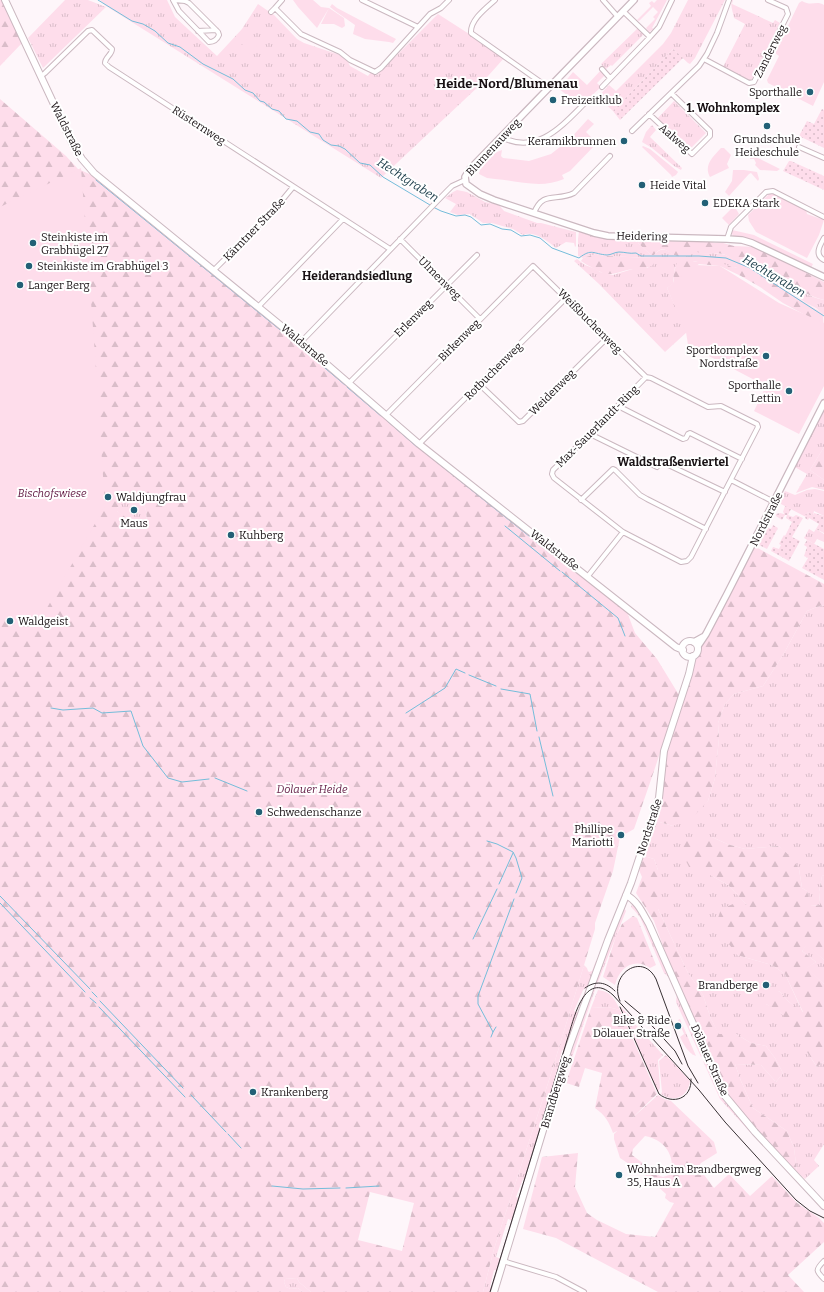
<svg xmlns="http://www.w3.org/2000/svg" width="824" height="1292" font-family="Bitter,serif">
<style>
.grass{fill:url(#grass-tufts)}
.forest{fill:url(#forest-firs);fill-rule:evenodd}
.park{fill:#feddeb}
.garden{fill:url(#garden-dots)}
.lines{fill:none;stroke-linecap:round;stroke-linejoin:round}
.stream{stroke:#75bdda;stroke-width:1}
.minor-casing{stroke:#cbb8c0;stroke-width:6}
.tertiary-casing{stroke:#cbb8c0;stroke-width:8}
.secondary-casing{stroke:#cbb8c0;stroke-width:8}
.minor{stroke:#fff;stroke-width:4}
.tertiary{stroke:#fff;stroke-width:5.5}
.secondary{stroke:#fff;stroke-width:6}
.tram{stroke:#383134;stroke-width:1}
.poi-dot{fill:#226076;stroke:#fff;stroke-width:1.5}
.labels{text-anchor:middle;stroke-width:4;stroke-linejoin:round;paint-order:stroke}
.street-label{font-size:11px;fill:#191215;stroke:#fff}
.poi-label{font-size:11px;fill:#191215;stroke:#fff;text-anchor:start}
.park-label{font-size:11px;font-style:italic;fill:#621a43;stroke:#fff}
.neighbourhood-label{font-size:12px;font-weight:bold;fill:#191215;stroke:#fff}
.water-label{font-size:12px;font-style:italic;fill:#173946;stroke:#fff}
.quarter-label{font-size:13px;font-weight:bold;fill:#191215;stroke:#fff}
</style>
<defs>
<pattern id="grass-tufts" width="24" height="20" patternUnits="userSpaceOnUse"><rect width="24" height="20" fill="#feddeb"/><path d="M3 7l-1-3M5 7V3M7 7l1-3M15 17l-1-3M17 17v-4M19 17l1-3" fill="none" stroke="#d9bdc9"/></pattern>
<pattern id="forest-firs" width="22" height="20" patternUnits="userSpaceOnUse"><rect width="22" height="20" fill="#feddeb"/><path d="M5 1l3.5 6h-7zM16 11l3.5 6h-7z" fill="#d9bdc9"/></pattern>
<pattern id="garden-dots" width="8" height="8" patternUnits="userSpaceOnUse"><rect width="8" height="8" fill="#feddeb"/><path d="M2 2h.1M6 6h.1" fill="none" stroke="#d9bdc9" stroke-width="1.8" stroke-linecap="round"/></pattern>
</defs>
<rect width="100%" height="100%" fill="#fef6fa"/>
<path class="grass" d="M65,0H88L106,7L43,68L28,38Z
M100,0H167L175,17L217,56L242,29L258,4L274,15L297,39L304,43L340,55L348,62L350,66L368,76L371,72L377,75L438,14L505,57L480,85L381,178L106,6Z
M688,0H725L695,58L690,64L688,63L673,49L613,111L598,97L609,85L616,91L663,44L671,33Z
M732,0H733L732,4L773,23L775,20L780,23L751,81L723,67L745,24L734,18C733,11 730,7 732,0Z
M638,28L644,34L612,66L611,65L606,69L601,64Z
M674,101L706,133L689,150L657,119Z
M652,125L656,130L650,137L682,168L681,170L674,166L652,148L642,142L646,132Z
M643,146L650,149L677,171L678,172L676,175L672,177L671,175L642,147Z
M457,190L467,192L485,202L499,205L504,211L537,223H541L576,232V246L575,247L574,243L566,242L556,248C547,241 535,230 523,235L513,229L492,223H483L470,214L458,215L450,212L456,204L445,198L453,192Z
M579,231L609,237L645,238L638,243L651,255H654C663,245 667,251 676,256C681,254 689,250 694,250C697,251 700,252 703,253C719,254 726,251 737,264V267L734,268L704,261H696L675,267L673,280L674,283L667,288L687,332L665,352L599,284L574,261L577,259L585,265L596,269L600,272L613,275L636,268H648L652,258L604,256L596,254L583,258L578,256V239Z
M770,281C789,284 805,296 824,300V315L816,308L806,303L789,291Z
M824,407V447L810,470L824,480V490L812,487L796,493L807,474L793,466Z
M815,489L824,491V516L814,511L813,515L808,512L806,517L779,503L785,491L795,495L807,490Z
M133,491C135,493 138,495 140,498C146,505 149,518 144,526L139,527L119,513L117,511V508L121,505L113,502Z
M809,529L814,532L816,529L824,534V542L817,539L814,544L804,538Z
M822,605L824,606V875L822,876L819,892L820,905L810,906L807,891L802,888L799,869L779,846L745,849L727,844L712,837V876L728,885L748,906L737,955L772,965L785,974L803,1013L789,1002L779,991L766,1004C771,1007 776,1009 780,1012C793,1023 806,1052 817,1067L824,1061V1144L814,1160L819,1166L805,1179L797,1172L794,1148L787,1131L753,1108L741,1081L735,1064L761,1065L776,1082L783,1073L775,1058L766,1046L751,1043L736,1034L719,1035L711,1019L703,995L688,973L658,909V870L654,859L644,856L656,821L673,826L708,801L715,778L719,738L718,723L725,704L734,694L763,686L783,655L807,611Z
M632,905C647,913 663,962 671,979L664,973L640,917L634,910L631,907Z
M624,908L626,911L598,982H595Z
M807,944L824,960V984L806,968L816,962L802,951Z
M596,961H598L590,984L583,990L574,1011L578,1013L586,995L565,1051L562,1050L559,1062L562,1063L526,1180L523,1179L516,1197L520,1199L514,1221L508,1219L496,1257L502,1259L498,1271L494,1270L490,1287L493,1288L492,1292H483L494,1249L550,1077L584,965L587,968L588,971L589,972L592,971Z
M592,990H595L560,1093L558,1089L560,1081Z
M598,990C610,991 615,999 620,1010L608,1007L591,1008Z
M677,993L703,1053V1055L701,1057L676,1002Z
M620,1006L636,1023L635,1024L663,1055L658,1060L660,1088L658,1092Z
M680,1019L696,1056C688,1053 684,1045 680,1037L684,1034L678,1020Z
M666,1055L690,1081C688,1097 674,1103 661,1094L662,1092L659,1061Z
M703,1061L706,1063L750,1131V1132L720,1099Z
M297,1278L299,1282L311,1292H303L298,1288L291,1289L286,1287L284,1282L285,1279Z"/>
<path class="forest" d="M0,0H2L23,42L0,66Z
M0,99L66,156L78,169L94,176L627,612L635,633L657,659L679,695L654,771L634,829L620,837L613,871L595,923V929L550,1077L494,1249L483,1292H311L299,1282L297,1278L285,1279L284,1282L286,1287L291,1289L298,1288L303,1292H0ZM133,491C135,493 138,495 140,498C146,505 149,518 144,526L139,527L117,511V508L121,505L118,501L115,502ZM370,1192L414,1203L402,1251L358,1240Z
M640,239L682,242L705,239L714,243H723L734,246L756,247L824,282V300C806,296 789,282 771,281C782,288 793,295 804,302C810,306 817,309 823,314L824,333L818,322L783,303L760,287L741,276L720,266L699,264L674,283C672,277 676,262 680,258C685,258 689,258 692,262C706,258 721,262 734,268L737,267V264C721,246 713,258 694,251L690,256C686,256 681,257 677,256C667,253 664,243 654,255H651L638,243Z
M596,254L604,256L652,258L655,261C654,264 652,266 649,267C645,269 640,268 636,269C625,269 617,275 605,274C602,273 583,263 581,261L583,258Z
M824,447V480L810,470Z
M752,545L824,584V606L822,605L807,611L783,655L763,686L734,694L725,704L718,723L719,738L715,778L708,801L691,819L673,826L656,821L663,799L665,756L693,660Z
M712,837L727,844L745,849L779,846L791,857L799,869L802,888L807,891L811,906L820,905L819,892L822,876L824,875V960L807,945L802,951L816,962L807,968L824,984V1061L817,1067L781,1013L766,1004V998L779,991L789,1002L803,1012L785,974L772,965L737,955L726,940L717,921L721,909L733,904L747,905L728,885L712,876L689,867L680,849C681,849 682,843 682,843C686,837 706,838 712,837Z
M644,856L654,859L658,870V909L688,973L703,995L711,1019L719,1034H736L751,1043L766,1046L775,1058L783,1073L776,1082L761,1065L735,1064L741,1081L753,1108L787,1131L794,1148L797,1172L755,1132L730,1103L677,985L654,921L636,893L642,877L639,870Z
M633,916L637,918L656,965L650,968C634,957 619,968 615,985L603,977L616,936L622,924Z
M608,1007L620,1010L657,1094L630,1120L658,1095L664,1099L671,1101L714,1142L717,1153L701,1163L698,1167L714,1188L729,1174L750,1196L772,1176L797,1203L819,1218L824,1223V1242L788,1275L804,1292H658L556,1238L523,1229L542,1157L578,1153L575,1187L587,1213L597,1220L626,1234L655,1237L674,1203L670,1202L665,1198L666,1194L644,1174L620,1158L614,1139V1134L617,1131L613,1133C609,1122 605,1115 595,1108L602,1073L585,1068L579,1087L566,1083L591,1008ZM645,1136C665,1140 674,1154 672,1174L663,1177L660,1176L632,1155L633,1149Z"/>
<path class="park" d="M293,0H313L321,7L329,8L317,28L298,7Z
M657,0H667L652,28L654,29L649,32L646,28L655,19L653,17L658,12L653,7L639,21L637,20L651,6L649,3L652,1L654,3Z
M802,1C812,7 816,0 824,5V82L813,106L768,83L767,80L779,56L775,53L799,3Z
M332,4L337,8L396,39L393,43L389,42L365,39L353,34L355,25L335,11L330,7Z
M329,8L344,18L345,26L342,28L334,24H321Z
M247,38L258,44L251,55L240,48Z
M602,69L606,74L597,83L601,87L586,101H583L567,95L559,89L573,72L587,85Z
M588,119L594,124L586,132L597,143L570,171L562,175L564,179C541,189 519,181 495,179L487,178L479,174C481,163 492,153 502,150L501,156L503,158L529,161L551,154L569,140Z
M721,148H724L731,155L727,164L729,168L710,177C703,165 714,156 721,148Z
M750,154L780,169L777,171L760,170L755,165L756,163L754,159H750Z
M81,168L94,341L105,506L35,629L0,610V207Z
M733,170H744L757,172L759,179L758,181L751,173L749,174L729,196L725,192L732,181Z
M771,193L806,210L807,214L824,220L819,235L807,258L756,232L749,221L748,215L769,194Z
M724,200L733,209L735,207L739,214L729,225L722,218L731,209L723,201Z
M732,230L754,235L813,264L811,268L733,236L731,232Z
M695,265L720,266L779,303L824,323V386L799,434L754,411L766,386L688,345L686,332L667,288Z"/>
<path class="garden" d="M673,49L683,58L620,120L613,111Z
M822,109L824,110V148L799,136L807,121L814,124Z
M789,161H791L824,176V190L783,171Z
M785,506L791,509L788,515L793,517L796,515L803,518L792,537L800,541L789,561L771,551L773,547L779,549L781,545L779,544L784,535L785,536L792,522L786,518L787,515H785L782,520L776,516V514L780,513L784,514V513L783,512Z
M808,512L813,515L814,513L824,516V533L816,529L819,524L809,518L808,520L805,518Z
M773,525L778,528L767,549L757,544L766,526L771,529Z
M807,540L824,549V580L802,568L808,558L804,556L807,547L804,545Z"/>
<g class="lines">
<path class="stream" d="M98,0L132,21L143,24L155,31L168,43L180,47L203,64L233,79L245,90L253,93L260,101L264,102L272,109L279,111L286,119L297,121L310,132L319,134L323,140L331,145L339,146L345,149L360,163L370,165L383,177L430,205
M96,180L295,342
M433,207L441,211L456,216L465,215L471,217L481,225L490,224L502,229L511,230L521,236L530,235L540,238L552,248L579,258C592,248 593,254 607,255C611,255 615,252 619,252C625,252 629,254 636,253L641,256H699L726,258L750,268L824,316
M299,346L345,385
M347,387L381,416
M385,419L417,447
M419,448L544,548
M505,526L560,571
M562,572L618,618L625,636
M469,675L496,686
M501,689L530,694L537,731
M51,708L63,710L93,708L102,713L131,711L143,746L168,778L182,782L209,779
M406,713L445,688L456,669L465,673
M539,737L553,796
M215,778L247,791
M487,841L497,844L513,852L516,858L522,878L516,893
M499,884L513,853
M0,896L90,989
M0,903L85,992
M473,939L497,889
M92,992L97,997
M90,998L96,1003
M100,1001L183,1088
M99,1007L185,1097
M493,1032L496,1027
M491,1037L493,1032L478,1004V996L514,899
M191,1095L226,1132
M228,1134L241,1148
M272,1186L303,1189L340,1188
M346,1188L379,1186"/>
<g class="minor-casing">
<path id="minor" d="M173,0L179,11L209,42C214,42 217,40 219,35L218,32L189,3L185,1L174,0
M362,0L418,27
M495,0C486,8 470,20 471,33L549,88
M603,0L618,17
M275,8L282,0
M271,12L275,8L301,34L340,52L350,60L375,72L381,68L430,14L441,8L449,0
M198,31L216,30
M650,37L659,27L672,0
M704,59L749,83L754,82L788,14L786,8L768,0
M602,69L610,78
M41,76L45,73L88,31L92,30L112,49C112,55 105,57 105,63L109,67L390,249
M602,87L650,37L623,11
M649,114L692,154L710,136V131L671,93
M632,131L699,66L707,54L717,33L729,0
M501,137C537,155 561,127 584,104
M799,147L824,158
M534,213C543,190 556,202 574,193L610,156
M824,238C820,245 814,255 824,260
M400,239L480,319
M727,239L731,227L766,192L773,191L824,217
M214,270L274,210L293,187
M258,307L343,219
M301,342L447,191L452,186L465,180
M349,383L477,255
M479,384L519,422L523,421L607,338
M618,406L683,439L686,438L688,434L690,433L742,459
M386,415L533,266L646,377L651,378L708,407L721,406L757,424L758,427L691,557L687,561L681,562L623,532L554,478L552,474L553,470L590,434L646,377
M590,434L657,467L660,461L725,492
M419,444L566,298
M731,480L774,502
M581,500L613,469L615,470L640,495L647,499L706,529
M588,576L623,532
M503,1261L556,1277L584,1292
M824,1261C815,1270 816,1271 824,1279"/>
</g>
<g class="tertiary-casing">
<path id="tertiary" d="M634,0L470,169L465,177L466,184L480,194L494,200L594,233L608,236L727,239L742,240L752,243L824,277
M694,642L703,637
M698,646L706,634L727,594L824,403"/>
</g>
<g class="secondary-casing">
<path id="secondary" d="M5,0L74,147L82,159L94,173L301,342L419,444L676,647L683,650
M682 649a8 8 0 1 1 16 0a8 8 0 1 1-16 0Z
M626,895C638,901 643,914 649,924L725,1096L755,1132L824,1206
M494,1292L554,1094L569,1047L608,940L631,883L659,798L664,751L689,674L693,656"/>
</g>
<use href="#minor" class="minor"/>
<use href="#tertiary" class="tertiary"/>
<use href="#secondary" class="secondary"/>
<path class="tram" d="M585,988C596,980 606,982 615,991
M620,1001C608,975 642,951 656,979L688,1066L698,1083
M625,1001L644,1017L675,1051L682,1064
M620,1007L659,1094C673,1105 692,1099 691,1079
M490,1292L568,1037C574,1019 584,969 613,995L699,1090L725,1122L796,1200L810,1211L824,1218"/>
</g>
<g class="poi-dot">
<circle cx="810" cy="92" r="4"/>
<circle cx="553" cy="100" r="4"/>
<circle cx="767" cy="126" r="4"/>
<circle cx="624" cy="141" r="4"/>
<circle cx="642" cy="185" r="4"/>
<circle cx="705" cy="203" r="4"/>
<circle cx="33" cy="243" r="4"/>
<circle cx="29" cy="266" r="4"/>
<circle cx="20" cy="285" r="4"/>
<circle cx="766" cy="356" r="4"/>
<circle cx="789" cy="391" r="4"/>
<circle cx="108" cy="497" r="4"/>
<circle cx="134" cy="510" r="4"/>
<circle cx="231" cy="535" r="4"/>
<circle cx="10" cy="621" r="4"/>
<circle cx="259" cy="812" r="4"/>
<circle cx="621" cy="835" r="4"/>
<circle cx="766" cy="985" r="4"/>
<circle cx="678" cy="1026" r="4"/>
<circle cx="253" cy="1092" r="4"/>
<circle cx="619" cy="1175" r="4"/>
</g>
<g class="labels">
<g class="street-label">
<text transform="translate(770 51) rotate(-63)" y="4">Zanderweg</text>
<text transform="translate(199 125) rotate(33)" y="4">Rüsternweg</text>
<text transform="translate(67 129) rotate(63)" y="4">Waldstraße</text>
<text transform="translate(675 138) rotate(41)" y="4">Aalweg</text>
<text transform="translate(493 147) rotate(-47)" y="4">Blumenauweg</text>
<text transform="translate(254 229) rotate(-46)" y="4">Kärntner Straße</text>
<text transform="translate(642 236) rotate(1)" y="4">Heidering</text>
<text transform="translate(440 278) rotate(45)" y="4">Ulmenweg</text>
<text transform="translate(413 318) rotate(-45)" y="4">Erlenweg</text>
<text transform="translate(590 321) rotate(45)" y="4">Weißbuchenweg</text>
<text transform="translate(459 340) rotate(-45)" y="4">Birkenweg</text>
<text transform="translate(305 345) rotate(40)" y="4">Waldstraße</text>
<text transform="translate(493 371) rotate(-45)" y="4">Rotbuchenweg</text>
<text transform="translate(552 392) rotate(-45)" y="4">Weidenweg</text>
<text transform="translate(597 426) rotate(-45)" y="4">Max-Sauerlandt-Ring</text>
<text transform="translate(766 519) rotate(-63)" y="4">Nordstraße</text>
<text transform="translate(555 550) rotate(38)" y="4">Waldstraße</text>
<text transform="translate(649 827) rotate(-72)" y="4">Nordstraße</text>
<text transform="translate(710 1060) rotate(66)" y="4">Dölauer Straße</text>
<text transform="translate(555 1092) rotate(-73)" y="4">Brandbergweg</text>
</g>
<g class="poi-label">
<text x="802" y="96" text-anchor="end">Sporthalle</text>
<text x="561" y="104">Freizeitklub</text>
<text x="767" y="143" text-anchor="middle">Grundschule<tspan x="767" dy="13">Heideschule</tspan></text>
<text x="616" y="145" text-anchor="end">Keramikbrunnen</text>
<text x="650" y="189">Heide Vital</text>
<text x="713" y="207">EDEKA Stark</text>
<text x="41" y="241">Steinkiste im<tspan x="41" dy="13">Grabhügel 27</tspan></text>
<text x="37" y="270">Steinkiste im Grabhügel 3</text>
<text x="28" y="289">Langer Berg</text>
<text x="758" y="354" text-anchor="end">Sportkomplex<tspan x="758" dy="13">Nordstraße</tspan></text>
<text x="781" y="389" text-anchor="end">Sporthalle<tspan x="781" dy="13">Lettin</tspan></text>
<text x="116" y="501">Waldjungfrau</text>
<text x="134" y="527" text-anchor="middle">Maus</text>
<text x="239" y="539">Kuhberg</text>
<text x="18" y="625">Waldgeist</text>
<text x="267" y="816">Schwedenschanze</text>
<text x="613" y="833" text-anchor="end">Phillipe<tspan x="613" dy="13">Mariotti</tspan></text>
<text x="758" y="989" text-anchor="end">Brandberge</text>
<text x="670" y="1024" text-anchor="end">Bike &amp; Ride<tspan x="670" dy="13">Dölauer Straße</tspan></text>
<text x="261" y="1096">Krankenberg</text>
<text x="627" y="1173">Wohnheim Brandbergweg<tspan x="627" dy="13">35, Haus A</tspan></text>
</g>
<g class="park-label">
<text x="52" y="497">Bischofswiese</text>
<text x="312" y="793">Dölauer Heide</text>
</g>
<g class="neighbourhood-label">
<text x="733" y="112">1. Wohnkomplex</text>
<text x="357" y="280">Heiderandsiedlung</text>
<text x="673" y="466">Waldstraßenviertel</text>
</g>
<g class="water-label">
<text transform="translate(408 180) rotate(33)" y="4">Hechtgraben</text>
<text transform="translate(774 276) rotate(31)" y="4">Hechtgraben</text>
</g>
<g class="quarter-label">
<text x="507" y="88">Heide-Nord/Blumenau</text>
</g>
</g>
</svg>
